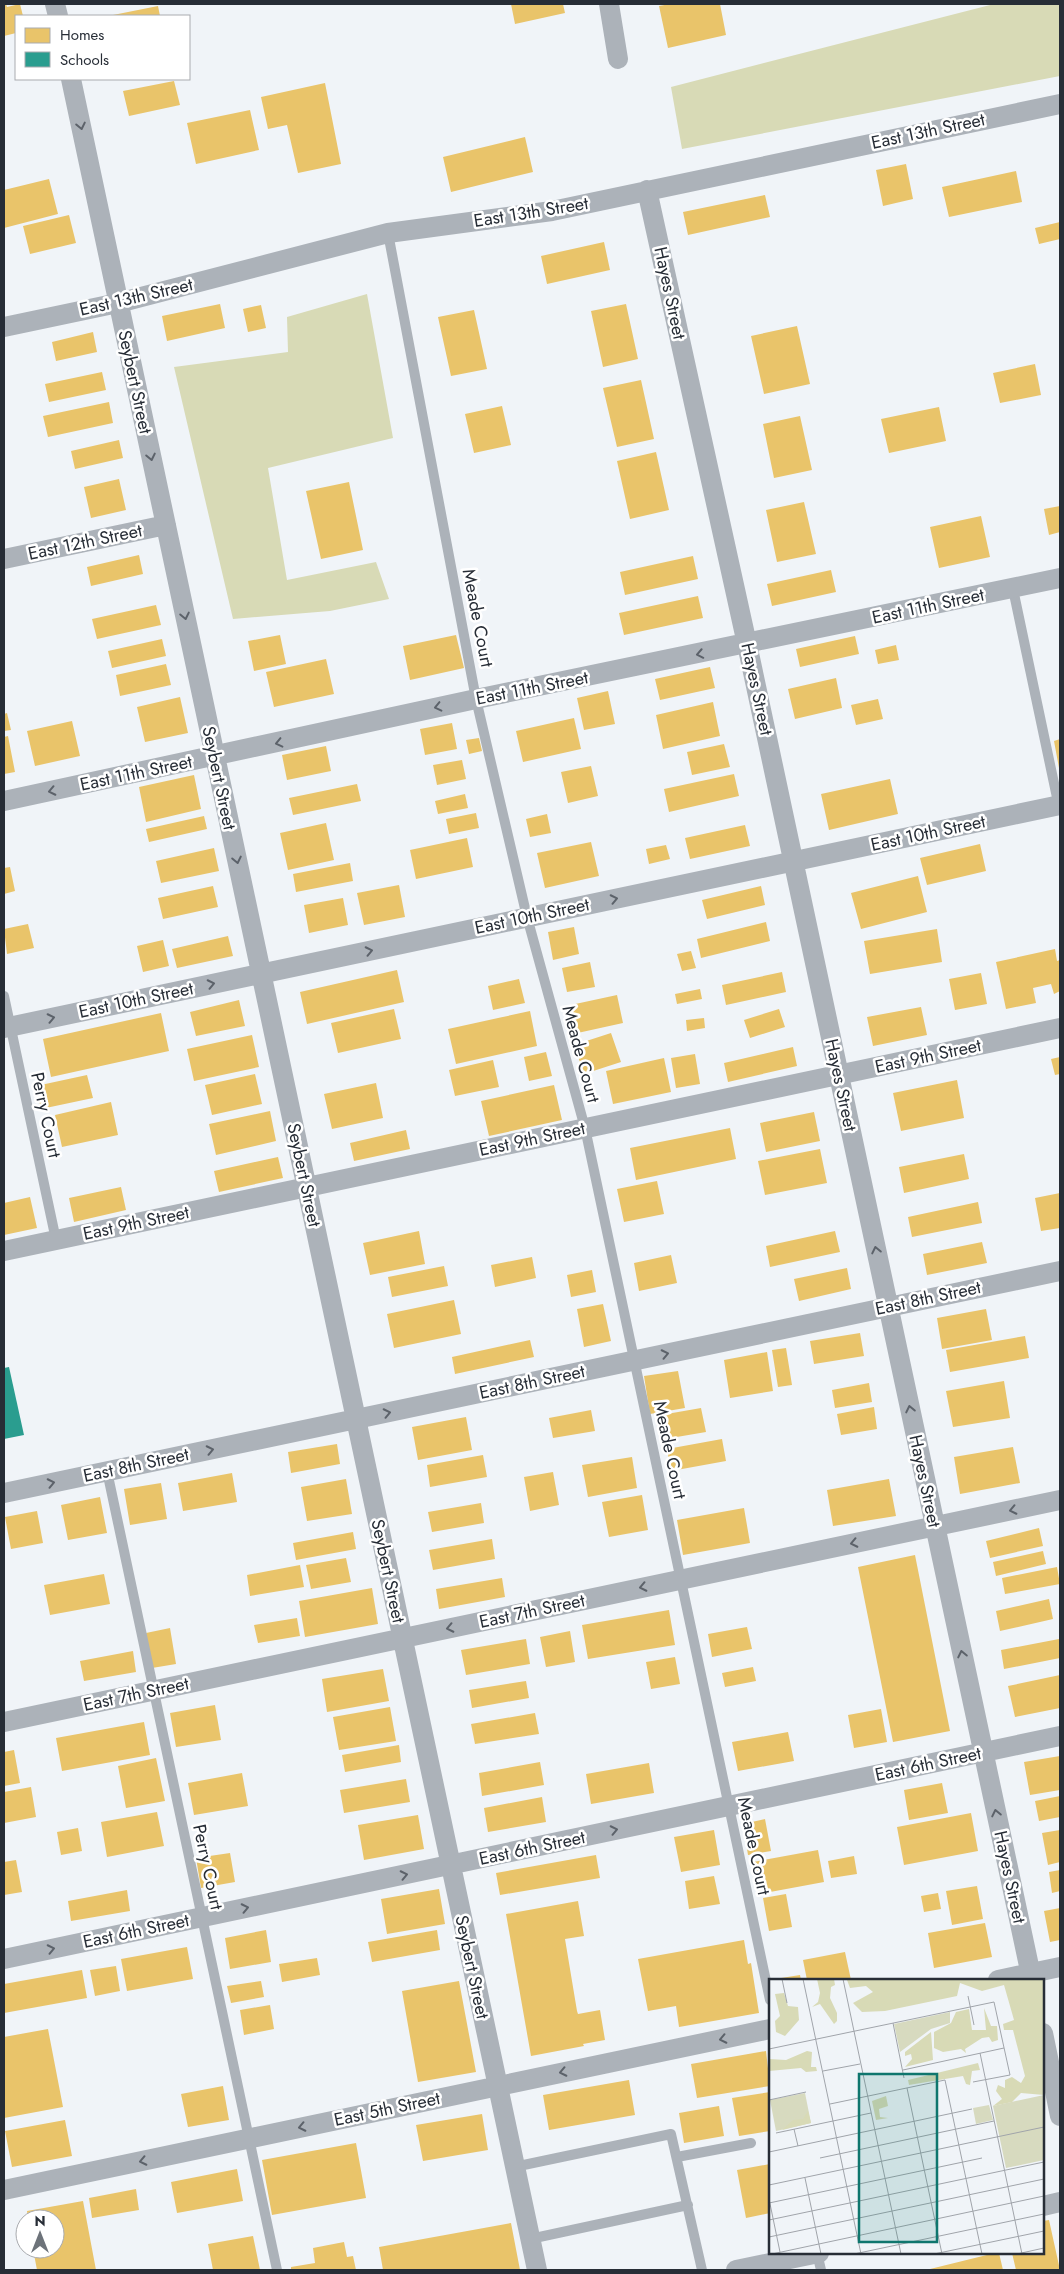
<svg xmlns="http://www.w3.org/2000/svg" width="1064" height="2274" font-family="Jost,sans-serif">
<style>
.forest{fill:#d8dab6}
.homes{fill:#e9c46a}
.schools{fill:#2a9d8f}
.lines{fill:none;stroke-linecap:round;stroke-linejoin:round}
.lane{stroke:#acb2b9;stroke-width:10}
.street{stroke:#acb2b9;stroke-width:20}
.oneway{stroke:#5c626a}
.labels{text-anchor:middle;stroke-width:5;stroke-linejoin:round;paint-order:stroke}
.street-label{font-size:18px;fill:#272d36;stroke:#fff}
.inset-road{fill:none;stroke:#a0a4aa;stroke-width:1}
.view{fill:#0f766e;fill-opacity:0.15;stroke:#0f766e;stroke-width:2.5}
.inset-edge{fill:none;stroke:#272d36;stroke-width:2.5}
</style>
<rect width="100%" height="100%" fill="#f0f4f8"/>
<path class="forest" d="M994,4H1060V76L682,149L671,87Z
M367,294L393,438L268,468L287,580L376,562L389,599L330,611L233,619L174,367L288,352L287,317Z"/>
<path class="homes" d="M4,4H6L7,7L20,4L23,16H16V33L4,36Z
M511,4H563L565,13L515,24Z
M670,4H720L726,35L668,48L659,6Z
M158,6L160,16H113V15Z
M174,81L180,105L129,116L123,91Z
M325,83L341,164L298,173L287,125L268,129L261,97Z
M250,110L259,150L196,164L187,123Z
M525,137L533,172L451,192L443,157Z
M906,164L913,199L883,206L876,170Z
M1016,171L1022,202L949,217L942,187Z
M49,179L58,214L4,228V190Z
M765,195L770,217L688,235L683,212Z
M69,215L76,243L30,254L23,226Z
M1060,222V239L1039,244L1035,228Z
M604,242L610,270L547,284L541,256Z
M220,304L225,328L167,341L162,316Z
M626,304L638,359L603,367L591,311Z
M261,305L266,328L248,332L243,309Z
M474,310L487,369L451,376L438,317Z
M797,326L810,384L764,394L751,336Z
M93,332L97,352L56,361L52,342Z
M1035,364L1041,395L1000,403L993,373Z
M102,372L106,390L49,402L45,384Z
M641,380L654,439L617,447L603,388Z
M109,402L113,423L48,437L43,416Z
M502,406L511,445L474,453L465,414Z
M939,407L946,441L889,453L881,419Z
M800,416L812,470L774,478L763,424Z
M119,440L123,458L75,469L71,451Z
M656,452L669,510L630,519L617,461Z
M119,479L126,510L91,518L84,487Z
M349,482L363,550L321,559L306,491Z
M804,502L816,554L777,562L766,510Z
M1060,506V532L1049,535L1044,509Z
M981,516L990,557L939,568L930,527Z
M139,555L143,574L91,586L87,567Z
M693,556L698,579L625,595L620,572Z
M831,570L836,592L772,606L767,584Z
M698,596L703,618L624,635L619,613Z
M156,605L161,625L97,639L92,619Z
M280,635L286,664L254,671L248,641Z
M456,635L464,668L410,680L403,646Z
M855,636L859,654L800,667L796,649Z
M162,639L166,656L112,668L108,651Z
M896,645L899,660L878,664L875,650Z
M326,659L334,694L274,707L266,672Z
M166,664L171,685L120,696L116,675Z
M710,667L715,688L660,700L655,679Z
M836,678L842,708L795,719L788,689Z
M608,691L615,724L584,730L577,698Z
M180,697L188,733L145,742L137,707Z
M878,699L883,719L856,725L851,705Z
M713,702L720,736L663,749L656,715Z
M7,713L11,730L4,731V714Z
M574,718L581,749L523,762L516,731Z
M72,721L80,756L35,766L27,731Z
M452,723L457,749L425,755L420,729Z
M8,736L15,772L4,774V737Z
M479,738L482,751L469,754L466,740Z
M1060,739V768H1059L1054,741Z
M724,744L730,767L692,775L687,752Z
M326,746L331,771L287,780L282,755Z
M462,760L466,779L437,785L433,765Z
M591,766L598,796L568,803L561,772Z
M734,774L739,796L669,812L664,789Z
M194,775L201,809L146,822L139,787Z
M890,779L898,814L829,830L821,794Z
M357,784L361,801L293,815L289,798Z
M465,794L468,808L438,814L435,801Z
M476,813L479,828L449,834L446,819Z
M547,814L551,833L530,837L526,819Z
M204,816L207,829L149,842L146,829Z
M326,823L334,860L288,870L280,833Z
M745,825L750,846L690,859L685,838Z
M467,838L473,867L416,879L410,850Z
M591,842L599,876L545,888L537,853Z
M980,844L986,871L927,885L920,858Z
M666,845L670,859L649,864L646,849Z
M214,848L219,871L161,883L156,861Z
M350,863L353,881L296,892L293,874Z
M10,867L15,891L4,894V868Z
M918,876L927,912L861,929L851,893Z
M399,885L405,917L364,925L357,893Z
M213,886L218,907L163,919L158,898Z
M761,886L765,905L707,919L702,900Z
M343,898L348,925L309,933L304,905Z
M766,922L770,941L701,958L697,939Z
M28,924L34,948L7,954L4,929Z
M574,927L579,954L553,960L548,932Z
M937,929L942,962L870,974L864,941Z
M228,936L233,956L177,968L172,949Z
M163,940L169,966L143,972L137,946Z
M1055,949L1057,961L1060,960V991L1054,994L1051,984L1033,988L1036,1003L1006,1009L996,962Z
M691,951L696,968L682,971L677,954Z
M590,962L595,987L567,992L562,968Z
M397,970L404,1002L307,1024L300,992Z
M782,972L786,992L726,1005L722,985Z
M981,973L987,1004L955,1010L949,979Z
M519,979L525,1003L493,1010L488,986Z
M700,989L702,999L677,1004L675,994Z
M617,995L623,1023L573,1034L566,1006Z
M239,1000L245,1026L196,1036L190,1012Z
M921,1007L927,1035L873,1046L867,1017Z
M394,1009L401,1039L338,1053L331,1023Z
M779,1009L785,1027L750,1038L744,1020Z
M530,1011L537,1046L456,1064L448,1029Z
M161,1013L169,1051L51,1077L43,1039Z
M704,1018L705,1028L687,1031L686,1020Z
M611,1033L621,1062L584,1074L574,1045Z
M252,1035L259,1067L194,1081L187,1049Z
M793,1047L797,1066L728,1082L724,1063Z
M546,1052L552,1076L529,1081L524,1057Z
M695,1054L700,1084L676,1088L671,1058Z
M1060,1057V1074L1055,1075L1051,1059Z
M664,1058L671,1092L613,1104L606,1071Z
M493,1060L499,1087L455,1096L449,1070Z
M255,1074L262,1104L212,1115L205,1085Z
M87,1075L93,1098L41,1109L36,1086Z
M957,1080L964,1118L901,1131L893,1093Z
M376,1083L383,1118L332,1129L324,1094Z
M554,1085L562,1120L489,1136L481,1101Z
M111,1102L118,1135L62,1147L55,1115Z
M270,1111L276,1141L216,1155L209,1124Z
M814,1112L820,1141L766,1152L760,1123Z
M730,1128L736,1159L636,1180L630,1148Z
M406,1130L410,1149L354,1161L350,1143Z
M820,1149L827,1183L765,1195L758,1161Z
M964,1154L969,1179L904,1193L899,1167Z
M278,1157L283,1178L219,1192L214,1171Z
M657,1181L664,1214L624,1222L617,1189Z
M121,1187L126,1210L74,1222L69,1198Z
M1060,1193V1228L1041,1231L1035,1198Z
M30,1197L37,1228L4,1235V1203Z
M978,1202L982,1223L912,1237L908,1217Z
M419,1231L425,1264L370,1275L363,1243Z
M835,1231L840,1252L770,1267L766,1246Z
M982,1242L987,1263L927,1275L923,1254Z
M671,1255L677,1283L639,1291L634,1263Z
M532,1257L536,1278L495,1287L491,1265Z
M444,1266L448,1286L392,1297L388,1277Z
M847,1268L851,1289L799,1301L794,1279Z
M592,1270L596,1292L571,1297L567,1275Z
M454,1300L461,1334L394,1348L387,1314Z
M603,1304L611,1341L584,1347L577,1309Z
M986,1309L992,1340L942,1349L937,1318Z
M860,1333L864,1356L814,1364L810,1341Z
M1025,1336L1029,1358L950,1372L946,1350Z
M530,1340L534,1357L455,1374L452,1357Z
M786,1348L792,1385L778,1387L772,1350Z
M767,1352L773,1391L730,1398L724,1360Z
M678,1371L685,1408L650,1414L644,1376Z
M1004,1381L1010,1418L953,1427L946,1391Z
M869,1383L872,1402L835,1408L832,1390Z
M874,1407L877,1429L841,1435L837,1414Z
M701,1408L706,1432L665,1439L661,1415Z
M591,1410L595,1431L553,1438L549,1418Z
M466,1417L472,1450L418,1460L412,1427Z
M722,1439L726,1461L671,1471L667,1449Z
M337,1444L340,1464L291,1473L288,1452Z
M1013,1447L1020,1483L960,1494L954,1457Z
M483,1455L487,1477L430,1487L427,1465Z
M632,1457L637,1488L588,1497L582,1465Z
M553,1472L559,1505L530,1511L524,1477Z
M232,1473L237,1502L183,1511L178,1483Z
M346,1479L352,1514L307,1521L301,1487Z
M889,1479L896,1516L833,1526L827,1490Z
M161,1483L167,1519L130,1525L124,1489Z
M642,1495L648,1530L609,1537L602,1502Z
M100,1497L107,1533L68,1540L61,1505Z
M481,1503L484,1523L432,1532L428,1512Z
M744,1508L750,1543L683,1555L677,1520Z
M37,1511L43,1543L11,1549L5,1517Z
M1039,1528L1043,1546L990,1558L986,1541Z
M353,1532L356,1549L296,1560L293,1543Z
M492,1539L495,1559L433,1570L429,1550Z
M1043,1551L1046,1564L996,1576L993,1562Z
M915,1555L950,1731L893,1742L858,1567Z
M346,1558L351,1582L311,1589L306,1565Z
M300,1565L304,1587L250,1596L247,1575Z
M1057,1567L1060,1584L1005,1594L1002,1578Z
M104,1574L110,1604L50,1615L44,1585Z
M502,1578L505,1597L439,1609L436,1589Z
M372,1588L378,1624L305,1637L299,1601Z
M1049,1599L1053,1619L1000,1631L996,1611Z
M669,1610L675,1645L588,1659L582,1625Z
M297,1618L300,1636L258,1643L254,1625Z
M747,1627L752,1649L712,1657L708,1634Z
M170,1628L176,1664L152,1668L146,1633Z
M570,1631L575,1662L546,1667L540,1637Z
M526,1639L530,1664L466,1675L461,1650Z
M1059,1639L1060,1658L1004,1669L1001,1650Z
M133,1651L136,1672L84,1681L80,1661Z
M675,1657L680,1684L651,1689L646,1662Z
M753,1667L756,1681L725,1687L722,1673Z
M383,1669L389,1701L327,1712L322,1679Z
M1060,1675V1708L1015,1717L1008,1686Z
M526,1681L529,1698L472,1708L469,1690Z
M215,1705L221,1740L176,1747L170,1713Z
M390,1707L396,1741L339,1750L333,1717Z
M881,1709L887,1742L854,1748L848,1715Z
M535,1713L539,1734L475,1744L471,1724Z
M144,1722L150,1755L62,1771L56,1738Z
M788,1732L794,1761L738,1771L732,1742Z
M399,1745L401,1762L345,1772L342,1755Z
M14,1750L20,1783L4,1786V1752Z
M1060,1756V1790L1030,1795L1024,1762Z
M156,1758L165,1801L126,1808L118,1766Z
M540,1762L544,1785L482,1796L479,1773Z
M649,1763L654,1793L591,1804L586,1774Z
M242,1773L248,1806L194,1815L188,1783Z
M406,1779L410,1802L344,1813L340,1790Z
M942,1783L948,1813L909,1820L904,1790Z
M31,1787L36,1817L4,1823V1792Z
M1060,1796V1817L1039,1821L1035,1801Z
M542,1797L546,1822L488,1832L484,1808Z
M157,1812L164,1846L107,1857L101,1822Z
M971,1813L978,1851L904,1865L897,1827Z
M418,1815L424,1849L364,1860L358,1825Z
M765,1819L771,1851L748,1855L743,1824Z
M78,1828L82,1851L61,1855L57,1832Z
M714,1830L720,1865L681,1872L674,1837Z
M1060,1830V1862L1048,1865L1042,1833Z
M818,1850L824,1882L759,1894L753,1862Z
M230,1853L235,1882L201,1888L196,1858Z
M596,1855L600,1878L500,1895L496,1873Z
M854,1856L857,1874L831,1878L828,1861Z
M16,1860L22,1892L4,1895V1862Z
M1060,1870V1891L1052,1893L1049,1872Z
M714,1876L720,1904L689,1909L685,1881Z
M977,1886L983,1919L952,1925L946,1891Z
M439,1889L445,1924L387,1934L381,1899Z
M127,1890L130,1911L71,1921L68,1901Z
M938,1893L941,1909L924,1912L921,1896Z
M786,1894L792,1927L769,1931L763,1898Z
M578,1901L584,1936L565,1939L577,2011L578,2014L600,2010L605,2040L583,2044L584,2046L531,2056L506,1914Z
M1060,1908V1940L1050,1942L1044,1911Z
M985,1923L992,1957L934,1968L928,1933Z
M266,1930L271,1962L230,1969L225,1938Z
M437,1930L440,1950L372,1962L368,1942Z
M744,1940L748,1964L751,1963L759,2013L679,2027L676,2006L648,2011L638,1959Z
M187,1947L193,1979L127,1991L121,1959Z
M845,1952L851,1980H807L803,1960Z
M317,1958L320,1975L282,1982L279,1964Z
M116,1966L120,1991L95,1996L90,1970Z
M82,1970L87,1998L4,2013V1984Z
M800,1975L801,1980H775V1979Z
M261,1981L264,1997L231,2003L227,1986Z
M459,1981L476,2072L418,2082L402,1991Z
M270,2005L274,2029L244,2035L240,2010Z
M48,2029L63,2107L4,2118V2037Z
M766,2051L770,2086L697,2098L691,2064Z
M629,2080L635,2115L549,2130L543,2095Z
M223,2086L229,2120L188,2127L181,2094Z
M770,2092V2131L739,2136L732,2098Z
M719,2106L724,2136L684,2143L679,2113Z
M482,2114L488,2150L423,2161L416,2125Z
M65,2120L72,2156L12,2167L5,2131Z
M356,2143L366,2198L272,2215L262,2160Z
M770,2164V2213L746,2218L737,2170Z
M237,2169L243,2201L177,2213L171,2182Z
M136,2189L139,2210L92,2218L89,2198Z
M83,2201L96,2270H37L33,2249H55V2219H28L27,2211Z
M1049,2220L1060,2270H1016L1012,2253H1043V2221Z
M511,2223L520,2270H383L379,2247Z
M253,2236L260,2270H213L208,2244Z
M344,2242L347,2257L353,2256L356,2270H291V2267L315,2263L313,2248Z
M995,2253H999L1003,2270H926Z"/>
<path class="schools" d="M9,1367L24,1435L4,1439V1368Z"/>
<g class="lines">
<path class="lane" d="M388,233L476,699L527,917L585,1128L770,2000
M1013,589L1059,807
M4,996L56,1240
M107,1471L277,2270
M677,2157L751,2143
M514,2167L671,2134L702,2270
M530,2239L688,2205
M817,2253L821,2270"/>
<path class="street" d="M55,4L58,16
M609,4L618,59
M71,79L537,2270
M647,190L747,644L1032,1980
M4,327L118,303L388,233L552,211L1060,104
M4,559L166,525
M4,801L476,699L1060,578
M4,1028L1060,805
M4,1251L1060,1028
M4,1493L1060,1271
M4,1722L1060,1500
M4,1959L1060,1736
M998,1980L1060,1967
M1043,2033L1060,2116
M4,2190L770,2029
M1043,2206L1060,2202
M736,2270L819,2253"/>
</g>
<defs><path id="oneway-chevron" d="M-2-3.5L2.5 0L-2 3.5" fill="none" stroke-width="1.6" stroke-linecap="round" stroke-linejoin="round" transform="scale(1.25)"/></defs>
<g class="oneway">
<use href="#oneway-chevron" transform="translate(81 126) rotate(78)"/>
<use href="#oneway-chevron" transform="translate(151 457) rotate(78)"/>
<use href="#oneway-chevron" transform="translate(185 616) rotate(78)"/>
<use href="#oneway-chevron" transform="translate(700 654) rotate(169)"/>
<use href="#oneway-chevron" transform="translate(438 707) rotate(167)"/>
<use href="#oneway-chevron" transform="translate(279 743) rotate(167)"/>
<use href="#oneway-chevron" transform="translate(52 791) rotate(168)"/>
<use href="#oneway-chevron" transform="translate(237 860) rotate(78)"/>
<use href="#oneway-chevron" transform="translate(614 899) rotate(-12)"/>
<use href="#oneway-chevron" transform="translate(369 951) rotate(-12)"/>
<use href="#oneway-chevron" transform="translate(211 984) rotate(-12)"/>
<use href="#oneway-chevron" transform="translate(51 1018) rotate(-12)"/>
<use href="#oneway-chevron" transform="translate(876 1250) rotate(-102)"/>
<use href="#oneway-chevron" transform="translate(665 1354) rotate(-12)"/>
<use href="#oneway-chevron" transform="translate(910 1409) rotate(-102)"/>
<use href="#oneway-chevron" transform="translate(387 1413) rotate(-12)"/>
<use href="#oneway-chevron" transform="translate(210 1450) rotate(-12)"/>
<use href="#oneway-chevron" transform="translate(51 1483) rotate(-12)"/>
<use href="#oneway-chevron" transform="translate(1013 1510) rotate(168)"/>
<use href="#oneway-chevron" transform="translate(854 1543) rotate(168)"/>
<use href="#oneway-chevron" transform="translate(643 1587) rotate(168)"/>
<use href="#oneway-chevron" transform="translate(450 1628) rotate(168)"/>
<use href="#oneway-chevron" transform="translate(962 1654) rotate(-102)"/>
<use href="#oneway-chevron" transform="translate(996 1813) rotate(-102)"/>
<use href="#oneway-chevron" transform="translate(614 1830) rotate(-12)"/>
<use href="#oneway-chevron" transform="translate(404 1875) rotate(-12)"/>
<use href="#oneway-chevron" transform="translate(245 1908) rotate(-12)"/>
<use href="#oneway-chevron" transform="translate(51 1949) rotate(-12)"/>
<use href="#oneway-chevron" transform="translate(723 2039) rotate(168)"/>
<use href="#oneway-chevron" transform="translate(563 2072) rotate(168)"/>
<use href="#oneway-chevron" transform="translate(302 2127) rotate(168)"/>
<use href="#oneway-chevron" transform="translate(143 2161) rotate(168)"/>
</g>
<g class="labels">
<g class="street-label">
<text transform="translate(928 131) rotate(-12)" y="6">East 13th Street</text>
<text transform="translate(531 212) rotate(-9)" y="6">East 13th Street</text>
<text transform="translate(670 293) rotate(78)" y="6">Hayes Street</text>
<text transform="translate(136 297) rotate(-13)" y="6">East 13th Street</text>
<text transform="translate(135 382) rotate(78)" y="6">Seybert Street</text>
<text transform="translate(85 542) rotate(-12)" y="6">East 12th Street</text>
<text transform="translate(928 606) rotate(-12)" y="6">East 11th Street</text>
<text transform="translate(478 618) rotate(79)" y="6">Meade Court</text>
<text transform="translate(532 688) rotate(-11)" y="6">East 11th Street</text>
<text transform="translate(757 689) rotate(78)" y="6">Hayes Street</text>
<text transform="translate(136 773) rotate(-12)" y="6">East 11th Street</text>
<text transform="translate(219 778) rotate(78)" y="6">Seybert Street</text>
<text transform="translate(928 833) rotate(-12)" y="6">East 10th Street</text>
<text transform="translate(532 916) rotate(-12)" y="6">East 10th Street</text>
<text transform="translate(136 1000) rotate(-12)" y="6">East 10th Street</text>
<text transform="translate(581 1054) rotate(75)" y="6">Meade Court</text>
<text transform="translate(928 1056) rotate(-12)" y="6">East 9th Street</text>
<text transform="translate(841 1085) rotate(78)" y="6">Hayes Street</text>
<text transform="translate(46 1115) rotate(78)" y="6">Perry Court</text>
<text transform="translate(532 1139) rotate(-12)" y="6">East 9th Street</text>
<text transform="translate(304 1175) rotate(78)" y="6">Seybert Street</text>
<text transform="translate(136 1223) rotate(-12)" y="6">East 9th Street</text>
<text transform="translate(928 1298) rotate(-12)" y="6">East 8th Street</text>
<text transform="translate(532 1382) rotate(-12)" y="6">East 8th Street</text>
<text transform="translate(670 1450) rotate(78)" y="6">Meade Court</text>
<text transform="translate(136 1465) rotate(-12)" y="6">East 8th Street</text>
<text transform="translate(925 1481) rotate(78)" y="6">Hayes Street</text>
<text transform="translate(388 1571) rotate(78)" y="6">Seybert Street</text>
<text transform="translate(532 1611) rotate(-12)" y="6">East 7th Street</text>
<text transform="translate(136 1694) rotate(-12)" y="6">East 7th Street</text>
<text transform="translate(928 1764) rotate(-12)" y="6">East 6th Street</text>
<text transform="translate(754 1846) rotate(78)" y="6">Meade Court</text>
<text transform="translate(532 1848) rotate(-12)" y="6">East 6th Street</text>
<text transform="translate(208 1867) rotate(78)" y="6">Perry Court</text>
<text transform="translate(1010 1877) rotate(78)" y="6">Hayes Street</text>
<text transform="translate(136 1931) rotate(-12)" y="6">East 6th Street</text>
<text transform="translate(472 1967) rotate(78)" y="6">Seybert Street</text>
<text transform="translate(387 2109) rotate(-12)" y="6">East 5th Street</text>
</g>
</g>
<g transform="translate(769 1979)">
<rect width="275" height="275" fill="#f0f4f8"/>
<path d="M181,33V44L162,50L131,73L125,45ZM36,114L42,144L7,152L1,121ZM275,116V181L237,189L224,127ZM220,126L224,141L207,145L204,129Z" fill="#d7dabf"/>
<path d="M48,0H65L66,6L62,8L61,19L68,34V42L65,45L51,25L43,28L49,23L51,14ZM275,0V116L252,114L243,123L224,127L233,120L227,112L229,106L236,109V101L243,98L252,104L256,97L244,51H235L234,45L245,41L235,6L213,12L191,4L188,17L116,32L93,33L84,24L104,13L97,7L81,9L78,1ZM15,14L19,27L29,28L30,41L16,57L7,53L6,42L11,37L6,15ZM215,29L222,47H228L229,61L223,63L220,58L213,59L196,70L197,74L192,70L174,73L165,69V53L182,44L187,33L200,30L203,51H217ZM162,53L164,81L136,88L143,80L142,75L136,77V73ZM38,72L43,73L42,88H47L48,92L37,93L32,89L0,92V80L17,81ZM209,84L211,91L203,92L201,106L197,105L194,97L140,106L139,101ZM117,117L119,127L110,130L111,138L119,139L107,141L103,122ZM39,132L42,144L13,151L24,141L34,140Z" fill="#d8dab6"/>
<path class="inset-road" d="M13,0L18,24M34,0L92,275M74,0L132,275M199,17L205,46M124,44L135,99M0,70L225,23L241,96L204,103M211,74L253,275M134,91L235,69M54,92L91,85M138,109L173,275M0,121L37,113M61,125L176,101L213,275M25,150L29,167M7,154L102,134M0,173L203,130M51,179L225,142M36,199L52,275M0,206L275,148M0,220L11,273M0,224L213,179M0,241L275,183M0,258L275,200M3,275L275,217M85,275L275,235M165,275L275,252M248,275L275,269"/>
<path class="view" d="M90,95H168V263H90Z"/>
<rect width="275" height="275" class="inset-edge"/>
</g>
<rect width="1064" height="2274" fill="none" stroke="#272d36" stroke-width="10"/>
<rect x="15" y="15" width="175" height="65" fill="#ffffff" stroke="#a9abaf"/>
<rect x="25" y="28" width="25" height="15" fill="#e9c46a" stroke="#a9abaf"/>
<text x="60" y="40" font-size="15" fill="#272d36">Homes</text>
<rect x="25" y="52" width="25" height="15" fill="#2a9d8f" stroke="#a9abaf"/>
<text x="60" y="65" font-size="15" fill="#272d36">Schools</text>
<g transform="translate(40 2234)"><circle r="24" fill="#ffffff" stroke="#a9abaf"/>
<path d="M0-4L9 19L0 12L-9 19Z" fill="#6d737a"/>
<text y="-8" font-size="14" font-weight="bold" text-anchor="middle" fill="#272d36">N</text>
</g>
</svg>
